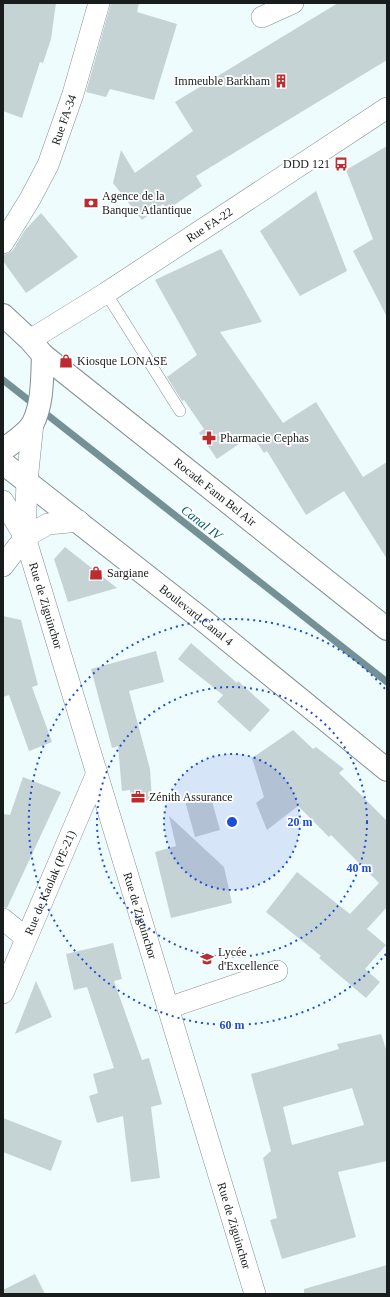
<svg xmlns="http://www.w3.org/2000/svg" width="390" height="1297" font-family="Georgia,serif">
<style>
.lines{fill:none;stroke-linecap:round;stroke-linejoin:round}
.stream{stroke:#749295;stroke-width:7}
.building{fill:#c6d3d4;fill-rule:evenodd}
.service-casing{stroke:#848f91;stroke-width:12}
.minor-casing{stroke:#848f91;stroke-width:22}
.secondary-casing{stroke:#848f91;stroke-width:24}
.service{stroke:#fff;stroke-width:11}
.minor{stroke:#fff;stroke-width:21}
.secondary{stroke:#fff;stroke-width:22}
.ring{fill:none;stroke:#1d4ed8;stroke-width:2;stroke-dasharray:2 4}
.labels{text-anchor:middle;stroke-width:3.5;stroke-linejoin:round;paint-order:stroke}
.poi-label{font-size:12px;fill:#181c1d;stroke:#fff;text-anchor:start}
.street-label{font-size:12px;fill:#181c1d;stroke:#fff}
.water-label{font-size:13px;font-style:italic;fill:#065f66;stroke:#fff}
.centre{fill:#1d4ed8;stroke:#fff;stroke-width:2}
.ring-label{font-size:12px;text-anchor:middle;font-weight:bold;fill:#1d4ed8;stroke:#fff;stroke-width:3.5;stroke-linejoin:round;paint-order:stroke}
</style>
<rect width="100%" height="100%" fill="#effcfd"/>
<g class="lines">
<path class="stream" d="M3,380L387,682"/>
</g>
<path class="building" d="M3,3H56L51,39L43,63L40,62L22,118L3,111Z
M111,3H139L137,12L177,24L154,100L110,89L106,97L86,92Z
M338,3H387V60L196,176L202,186L167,210L163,204L142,220L113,183L121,150L135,173L193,131L175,102Z
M387,146V317L353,251L373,239L346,170Z
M316,191L347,271L300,296L260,231Z
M41,213L78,257L26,293L3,261V255L9,253L13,250L25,230Z
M221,249L262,322L220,332L283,423L316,402L363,477L387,462V559L344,491L306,515L267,451L264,453L252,435L217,459L199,433L204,429L184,400L182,401L167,377L197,355L155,280Z
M65,547L117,588L68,602L54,559Z
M3,616L21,620L38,685L32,687L52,742L29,751L9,695L3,697Z
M191,643L237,683L238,681L270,710L250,732L217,702L223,695L178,659Z
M156,651L164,682L129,691L150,769L152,800L131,802L130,790L122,791L118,746L112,748L91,669Z
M293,730L313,749L316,747L344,769L339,773L387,821V907L367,929L386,945L365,969L380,982L366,998L319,958L321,956L266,912L297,872L350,914L379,883L331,835L329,837L298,806L267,830L256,803L264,797L252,758Z
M23,777L61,792L7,908L3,907V814L10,815Z
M210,794L220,830L195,837L185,801Z
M169,816L224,867L232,903L171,918L155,852L176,846Z
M113,943L122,979L114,981L142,1060L149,1058L162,1104L151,1107L160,1178L131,1182L123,1116L97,1123L89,1096L98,1093L93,1074L114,1068L87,987L74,990L66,954Z
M36,981L52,1017L15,1034Z
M381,1034L387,1052V1161L338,1172L356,1237L282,1259L270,1220L277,1218L263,1158L271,1151L251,1074L339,1049L337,1044ZM352,1088L364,1125L292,1145L283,1107Z
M3,1118L62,1141L51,1171L3,1152Z
M387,1265V1294H304V1289Z
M35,1274L45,1294H3V1290Z"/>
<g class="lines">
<g class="service-casing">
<path id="service" d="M106,293L180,411"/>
</g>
<g class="minor-casing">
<g id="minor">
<path d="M262,17L293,3"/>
<path id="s1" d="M3,243L30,199L48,165L73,94L99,3"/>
<path id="s2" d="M30,340L106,293L387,108"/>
<path id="s3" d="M3,501L25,537L255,1294"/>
<path d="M25,537L27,481L33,423"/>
<path d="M3,566L25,537L48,524L79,521"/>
<path d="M3,919L26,938"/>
<path id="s4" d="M3,993L97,773"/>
<path d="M168,1008L277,971"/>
</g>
</g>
<g class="secondary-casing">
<g id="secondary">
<path d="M3,315L30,340L43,355C42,377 43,403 33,423C27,434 13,442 3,450"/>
<path id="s5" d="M43,355L387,629"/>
<path id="s6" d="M3,463L203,620L387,770"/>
</g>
</g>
<use href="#service" class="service"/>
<use href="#minor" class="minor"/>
<use href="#secondary" class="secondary"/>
</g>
<circle cx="232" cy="822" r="68" fill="#1d4ed8" fill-opacity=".12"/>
<g class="ring">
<circle cx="232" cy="822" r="68"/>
<circle cx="232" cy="822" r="135"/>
<path d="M386 954A203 203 0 1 1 386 690"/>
</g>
<defs>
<g id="building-bare" transform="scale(1.08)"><path d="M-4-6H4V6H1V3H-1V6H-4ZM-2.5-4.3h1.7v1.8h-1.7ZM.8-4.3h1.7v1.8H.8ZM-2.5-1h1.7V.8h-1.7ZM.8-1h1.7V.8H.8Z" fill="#bc2c2f" stroke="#fff" stroke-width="2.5" paint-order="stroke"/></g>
<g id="bus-bare" transform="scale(1.08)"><path d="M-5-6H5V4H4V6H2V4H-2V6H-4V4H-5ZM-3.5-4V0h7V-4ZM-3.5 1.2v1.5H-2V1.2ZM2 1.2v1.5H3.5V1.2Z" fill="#bc2c2f" stroke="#fff" stroke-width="2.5" paint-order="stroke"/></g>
<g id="bank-bare" transform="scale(1.08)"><path d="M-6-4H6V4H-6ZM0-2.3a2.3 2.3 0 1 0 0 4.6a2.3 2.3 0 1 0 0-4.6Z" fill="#bc2c2f" stroke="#fff" stroke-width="2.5" paint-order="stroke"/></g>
<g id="shop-bare" transform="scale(1.08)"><path d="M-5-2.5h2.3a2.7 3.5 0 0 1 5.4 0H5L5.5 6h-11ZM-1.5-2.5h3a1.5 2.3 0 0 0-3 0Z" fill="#bc2c2f" stroke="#fff" stroke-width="2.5" paint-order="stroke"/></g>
<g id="pharmacy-bare" transform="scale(1.08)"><path d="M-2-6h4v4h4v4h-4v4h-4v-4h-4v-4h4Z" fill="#bc2c2f" stroke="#fff" stroke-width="2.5" paint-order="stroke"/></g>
<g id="office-bare" transform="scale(1.08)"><path d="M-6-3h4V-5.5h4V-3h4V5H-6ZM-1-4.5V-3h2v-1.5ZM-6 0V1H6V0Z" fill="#bc2c2f" stroke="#fff" stroke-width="2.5" paint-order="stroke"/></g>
<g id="school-bare" transform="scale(1.08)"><path d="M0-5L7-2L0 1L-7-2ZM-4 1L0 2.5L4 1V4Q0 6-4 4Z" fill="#bc2c2f" stroke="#fff" stroke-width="2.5" paint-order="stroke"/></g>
</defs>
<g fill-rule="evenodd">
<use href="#building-bare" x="281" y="81"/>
<use href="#bus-bare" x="341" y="164"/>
<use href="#bank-bare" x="91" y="203"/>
<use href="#shop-bare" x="66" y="361"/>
<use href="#pharmacy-bare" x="209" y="438"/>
<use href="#shop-bare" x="96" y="573"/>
<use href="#office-bare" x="138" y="797"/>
<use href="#school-bare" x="207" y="959"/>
</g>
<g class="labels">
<g class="poi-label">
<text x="270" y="85" text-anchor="end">Immeuble Barkham</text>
<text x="330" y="168" text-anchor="end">DDD 121</text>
<text x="102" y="200">Agence de la<tspan x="102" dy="14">Banque Atlantique</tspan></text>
<text x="77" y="365">Kiosque LONASE</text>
<text x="220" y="442">Pharmacie Cephas</text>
<text x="107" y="577">Sargiane</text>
<text x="149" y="801">Zénith Assurance</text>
<text x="218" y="956">Lycée<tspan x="218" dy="14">d'Excellence</tspan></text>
</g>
<g class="street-label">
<text dy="4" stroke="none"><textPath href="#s1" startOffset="138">Rue FA-34</textPath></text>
<text dy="4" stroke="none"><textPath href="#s2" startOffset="213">Rue FA-22</textPath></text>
<text dy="4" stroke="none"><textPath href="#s5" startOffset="220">Rocade Fann Bel Air</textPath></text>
<text dy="4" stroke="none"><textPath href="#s3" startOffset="114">Rue de Ziguinchor</textPath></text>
<text dy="4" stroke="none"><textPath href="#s6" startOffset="246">Boulevard Canal 4</textPath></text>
<text dy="4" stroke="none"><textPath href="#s4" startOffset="120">Rue de Kaolak (PE-21)</textPath></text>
<text dy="4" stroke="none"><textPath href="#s3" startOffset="438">Rue de Ziguinchor</textPath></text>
<text dy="4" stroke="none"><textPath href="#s3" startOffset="762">Rue de Ziguinchor</textPath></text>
</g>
<g class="water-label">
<text transform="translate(202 522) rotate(38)" y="5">Canal IV</text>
</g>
</g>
<circle cx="232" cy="822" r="6" class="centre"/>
<g class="ring-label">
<text x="300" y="826">20 m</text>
<text x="359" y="872">40 m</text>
<text x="232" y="1029">60 m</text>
</g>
<rect width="390" height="1297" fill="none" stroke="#181c1d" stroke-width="8"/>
</svg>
